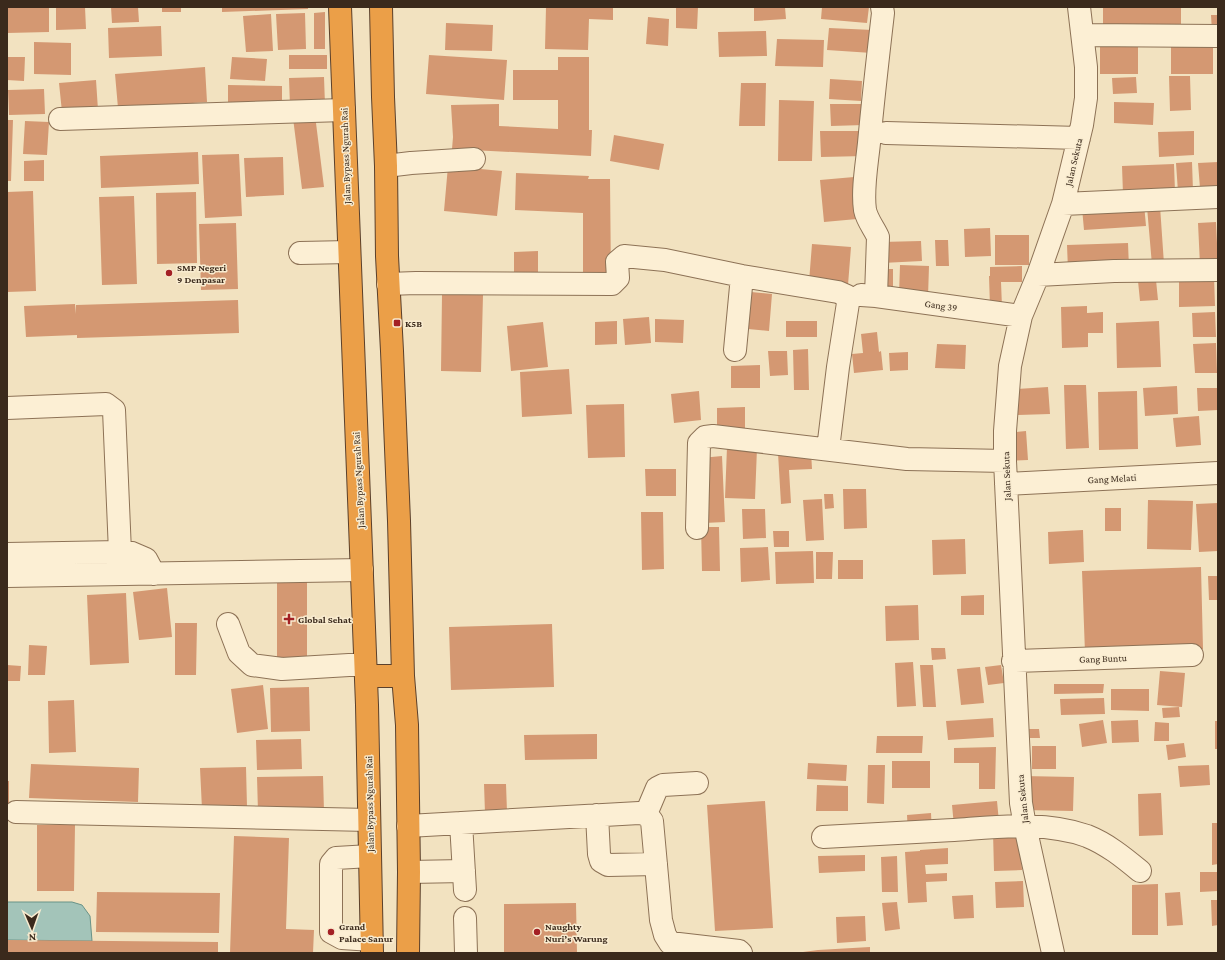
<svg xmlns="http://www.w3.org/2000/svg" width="1225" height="960" font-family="'Crimson Pro',serif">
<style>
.water{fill:#a3c4b9;stroke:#699388}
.building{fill:#d49872}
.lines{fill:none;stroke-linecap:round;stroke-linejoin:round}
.minor-casing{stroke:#8d7256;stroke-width:24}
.highway-casing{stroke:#5b402b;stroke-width:24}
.minor{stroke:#fcefd4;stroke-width:22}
.highway{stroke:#eb9f48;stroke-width:22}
.poi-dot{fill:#a32024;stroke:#f9ecd0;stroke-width:1.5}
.labels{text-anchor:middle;stroke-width:3;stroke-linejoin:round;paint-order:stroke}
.street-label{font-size:10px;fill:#3b2a1c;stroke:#f9ecd0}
.poi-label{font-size:10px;font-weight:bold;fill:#3b2a1c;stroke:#f9ecd0;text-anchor:start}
</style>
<rect width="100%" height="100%" fill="#f2e2c0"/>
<path class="water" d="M7,902H72L82,905L90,916L92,941L7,940Z"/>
<path class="building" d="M7,7H49V32L7,33Z
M56,7H85L86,29L56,30Z
M111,7H138L139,22L112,23Z
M162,7H181V12H162Z
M222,7H308V9L222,12Z
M546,7H613V20L589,19L588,50L545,49Z
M676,7H698L697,29L676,28Z
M754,7H785L786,19L754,21Z
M822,7H869L867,23L821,19Z
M1103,7H1181V29H1103Z
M325,12V49H314V13Z
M305,13L306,49L278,50L276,14Z
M271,14L273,51L246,52L243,16Z
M1211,15H1218V32H1212Z
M648,17L669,19L668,46L646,44Z
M446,23L493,25L492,51L445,50Z
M161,26L162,56L109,58L108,28Z
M829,28L873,30L872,53L827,50Z
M766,31L767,56L719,57L718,32Z
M1171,38H1213V74H1171Z
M777,39L824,40L823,67L775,66Z
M1100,40H1138V74H1100Z
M34,42L71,43V75L34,74Z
M289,55H327V69H289Z
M429,55L507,60L504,100L426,94Z
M7,57H25L24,81L7,80Z
M232,57L267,59L265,81L230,79Z
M558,57H589V130H592L591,156L452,149L453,137L451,105L499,104V126L558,129V100H513V70H558Z
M205,67L207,102L118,108L115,74Z
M1169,76H1190L1191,110L1170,111Z
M324,77L325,105L290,106L289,78Z
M1136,77L1137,93L1113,94L1112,78Z
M830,79L862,81L861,101L829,99Z
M96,80L98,110L62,112L59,83Z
M741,83H766L765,126H739Z
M228,85L282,86V103L228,102Z
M44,89L45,114L9,115L8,90Z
M779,100L814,101L812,161H778Z
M1114,102L1154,103L1153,125L1114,123Z
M830,104H864V125L831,126Z
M315,115L324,187L302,189L293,118Z
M7,120H13L11,181H7Z
M25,121L49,122L47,155L23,154Z
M820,131H865V156L821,157Z
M1194,131V155L1159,157L1158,132Z
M614,135L664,144L659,170L610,161Z
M198,152L199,184L101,188L100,156Z
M239,154L242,216L205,218L202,155Z
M283,157L284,195L246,197L244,158Z
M44,160V181H24V161Z
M1192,162L1193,191L1178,192L1176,163Z
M1218,162V187L1200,188L1198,163Z
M1174,164L1175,192L1123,194L1122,166Z
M448,166L502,171L497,216L444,211Z
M516,173L589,176L588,179H610L611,280L583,281V213L515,210Z
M854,177L857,219L824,222L820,180Z
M33,191L36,291L7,292V192Z
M196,192L197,263L157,264L156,193Z
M134,196L137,284L102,285L99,197Z
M1144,204L1146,226L1084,230L1082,208Z
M1160,206L1164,264L1152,265L1147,207Z
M1216,222L1218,264L1200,265L1198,223Z
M236,223L238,289L201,290L199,224Z
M990,228L991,256L965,257L964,229Z
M995,235H1029V265H995Z
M935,240H948L949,266H936Z
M921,241L922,261L882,263L881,242Z
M1128,243L1129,268L1068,270L1067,245Z
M812,244L851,247L848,285L809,282Z
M538,251V277H514V252Z
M900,265L929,266L928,297L899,295Z
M1022,266V282H1001L1002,307H990L989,276H990V267Z
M880,269H893V292H881Z
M1214,276L1215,306L1179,307V277Z
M1156,280L1158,300L1140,301L1138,281Z
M751,292L772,294L769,331L748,329Z
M442,295H483L481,372L441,371Z
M238,300L239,333L77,338V335L26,337L24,306L75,304L76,314V305Z
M1087,306V313L1103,312V333H1088V347L1062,348L1061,307Z
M1215,312L1216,337H1193L1192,313Z
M649,317L651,343L625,345L623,319Z
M655,319L684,320L683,343L655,342Z
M617,321V344L595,345V322Z
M786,321H817V337H786Z
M1159,321L1161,367L1117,368L1116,323Z
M543,322L548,367L511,371L507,326Z
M877,332L879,352L881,351L883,370L854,373L852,354L863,353L861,334Z
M1216,343L1217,373H1195L1193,344Z
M937,344L966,345L965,369L935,368Z
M808,349L809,390H794L793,350Z
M768,351H787L788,375L770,376Z
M908,352V370L890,371L889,353Z
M760,365V388H731V366Z
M569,369L572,414L522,417L520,372Z
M1064,385H1086L1089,448L1066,449Z
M1177,386L1178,414L1145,416L1143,388Z
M1048,387L1050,414L1018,415L1017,389Z
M1197,388H1218V410L1198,411Z
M699,391L701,420L674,423L671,394Z
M1137,391L1138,449L1099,450L1098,392Z
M624,404L625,457L588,458L586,405Z
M745,407V431H717V408Z
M1199,416L1201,445L1176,447L1173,418Z
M1026,431L1028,460L1008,461L1005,433Z
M727,447L757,448L755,499L725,498Z
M811,451L812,469L789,470L791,503L781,504L778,453Z
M722,456L725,522L704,523L701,458Z
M645,469H676V496H646Z
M843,489H866L867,528L844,529Z
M824,494H833L834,508L825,509Z
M822,499L824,540L806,541L803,500Z
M1148,500L1193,501L1191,550L1147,549Z
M1218,503V551L1199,552L1196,504Z
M1105,508H1121V531H1105Z
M742,509H765L766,538L743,539Z
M641,512H663L664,569L642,570Z
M701,527H719L720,571H702Z
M1083,530L1084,562L1049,564L1048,532Z
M773,531H789V547H774Z
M965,539L966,574L933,575L932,540Z
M768,547L770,580L741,582L740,548Z
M813,551L814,583L776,584L775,552Z
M816,552H833L832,579H816Z
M838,560H863V579H838Z
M1201,567L1203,649L1085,653L1082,571Z
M1208,576H1218V600H1209Z
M277,582H307V662H277Z
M167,588L172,637L139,640L133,592Z
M126,593L129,663L90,665L87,595Z
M984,595V615H961V596Z
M918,605L919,640L886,641L885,606Z
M175,623H197L196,675H175Z
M552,624L554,687L451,690L449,627Z
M29,645L47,646L45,675H28Z
M931,648H945L946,659L932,660Z
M913,662L916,706L897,707L895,663Z
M7,665L21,666L20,681H7Z
M920,665H933L936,707H923Z
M1001,665L1004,683L988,685L985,667Z
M980,667L984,703L961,705L957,669Z
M1160,671L1185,673L1182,707L1157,705Z
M1054,684H1104L1103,693L1054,694Z
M263,685L268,729L237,733L231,689Z
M309,687L310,731L271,732L270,688Z
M1111,689H1149V711L1111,710Z
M1104,698L1105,714L1061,715L1060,699Z
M74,700L76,752L49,753L48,701Z
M1179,707L1180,717L1163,718L1162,708Z
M993,718L994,737L948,740L946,721Z
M1103,720L1107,743L1082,747L1079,724Z
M1138,720L1139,742L1112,743L1111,721Z
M1215,721H1218V749H1215Z
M1155,722L1169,723V741H1154Z
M1029,729H1039L1040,738H1030Z
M597,734V759L525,760L524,735Z
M877,736H923L922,753H876Z
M301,739L302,769L257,770L256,740Z
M1184,743L1186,757L1168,760L1166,745Z
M1032,746H1056V769H1032Z
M996,747L995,789H979V763H954V748Z
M892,761H930V788H892Z
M808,763L847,765L846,781L807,779Z
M31,764L139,768L138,802L29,798Z
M868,765H885L884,804L867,803Z
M1209,765L1210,785L1180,787L1178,766Z
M246,767L247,807L202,809L200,768Z
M323,776L324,811L258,812L257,777Z
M1023,776L1074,777L1073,811L1022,810Z
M7,781H9V808H7Z
M484,784H506L507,812L485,813Z
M817,785L848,786V811H816Z
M1161,793L1163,835L1139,836L1138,794Z
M765,801L773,928L715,931L707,805Z
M997,801L999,822L954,826L952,805Z
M931,813L932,834L908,835L907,815Z
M1212,823H1218V864L1212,865Z
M37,825H75L74,891H37Z
M1020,831L1022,870L994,871L993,832Z
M234,836L289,838L286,929L314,930L313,953H230Z
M948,848V864L925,865L926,874L947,873V881L926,882L927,902L908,903L905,852L920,851V850Z
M865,855V871L819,873L818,856Z
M897,856L898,892H882L881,857Z
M1200,872H1218V891L1200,892Z
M1023,881L1024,907L996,908L995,882Z
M1158,884V935H1132V885Z
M97,892L220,893L219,933L96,932Z
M1180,892L1183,925L1167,926L1165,893Z
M973,895L974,918L954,919L952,896Z
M1211,900H1218V925L1212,926Z
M897,902L900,929L885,931L882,903Z
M576,903L577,953H504V904Z
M865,916L866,941L837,943L836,917Z
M7,940L218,942V953H7Z
M870,947V953H803V952L818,950Z"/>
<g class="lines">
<g class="minor-casing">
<path id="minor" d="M1083,35L1218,36
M60,119L344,110
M886,133L1079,138
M386,166L411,163L474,159
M1063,204L1218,197
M300,253L349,252
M1038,275L1114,271L1218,270
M388,284L416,283L612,284L618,278L617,262L624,256L665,260L742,276L838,292L847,296L848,303L838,367L828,449
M861,295L876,296L1021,316
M876,296L878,237C874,228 867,220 865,210C862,190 867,163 869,143C873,100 878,56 883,13L882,7
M735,350L742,276
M7,408L106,404L114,410L120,552
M1006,484L1218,473
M697,528L699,443L705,437L713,436L907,459L1005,461
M7,554L120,552L132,553L146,559L154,574
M7,576L362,570
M228,624L239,653L252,665L282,669L349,665H365
M1013,661L1192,655
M16,812L369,820
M646,814L657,788L663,785L697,783
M597,815L599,854L601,861L608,865L656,864
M461,823L465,890
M408,826L639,813L646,814L652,821L661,920L665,935L670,943L739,951L741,953
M823,837C866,835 910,832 954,830C998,827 1044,821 1087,836C1107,844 1123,857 1140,871
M370,856L336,858L331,864V932L342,938L372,940
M409,872L464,871
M465,918L466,953
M1053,953L1025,826L1021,803L1005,461V431L1010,366L1021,316L1038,275L1063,204L1082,125L1086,98V67L1079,7"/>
</g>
<g class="highway-casing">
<path id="highway" d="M340,7L367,705L372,953
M381,7L383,97L386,166L387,256L392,351L399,521L403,676L407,725L409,872L408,953
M366,676H403"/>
</g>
<use href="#minor" class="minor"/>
<use href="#highway" class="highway"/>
</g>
<g class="poi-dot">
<circle cx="169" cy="273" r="4"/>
<rect x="393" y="319" width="8" height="8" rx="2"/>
<path d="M287 613h4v4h4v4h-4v4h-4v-4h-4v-4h4z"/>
<circle cx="331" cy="932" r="4"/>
<circle cx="537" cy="932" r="4"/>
</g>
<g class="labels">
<g class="street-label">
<text transform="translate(345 156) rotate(-92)" y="4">Jalan Bypass Ngurah Rai</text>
<text transform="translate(1073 162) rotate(-77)" y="4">Jalan Sekuta</text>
<text transform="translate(941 305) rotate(8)" y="4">Gang 39</text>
<text transform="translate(1006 476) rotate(-92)" y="4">Jalan Sekuta</text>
<text transform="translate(1112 478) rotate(-3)" y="4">Gang Melati</text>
<text transform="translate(358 480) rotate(-93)" y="4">Jalan Bypass Ngurah Rai</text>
<text transform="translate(1103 658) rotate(-2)" y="4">Gang Buntu</text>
<text transform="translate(1022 799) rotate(-96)" y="4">Jalan Sekuta</text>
<text transform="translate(369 804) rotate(-91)" y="4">Jalan Bypass Ngurah Rai</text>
</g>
<g class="poi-label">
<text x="177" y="271">SMP Negeri<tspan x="177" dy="12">9 Denpasar</tspan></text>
<text x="405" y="327">K5B</text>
<text x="298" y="623">Global Sehat</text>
<text x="339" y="930">Grand<tspan x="339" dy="12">Palace Sanur</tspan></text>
<text x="545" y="930">Naughty<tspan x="545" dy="12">Nuri’s Warung</tspan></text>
</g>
</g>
<rect width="1225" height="960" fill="none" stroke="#3b2a1c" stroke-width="16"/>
<g transform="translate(32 928) rotate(178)" stroke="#f9ecd0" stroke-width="3" paint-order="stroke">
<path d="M0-3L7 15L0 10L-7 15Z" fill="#3b2a1c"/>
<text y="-6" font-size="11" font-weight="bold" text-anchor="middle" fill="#3b2a1c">N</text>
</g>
</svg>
